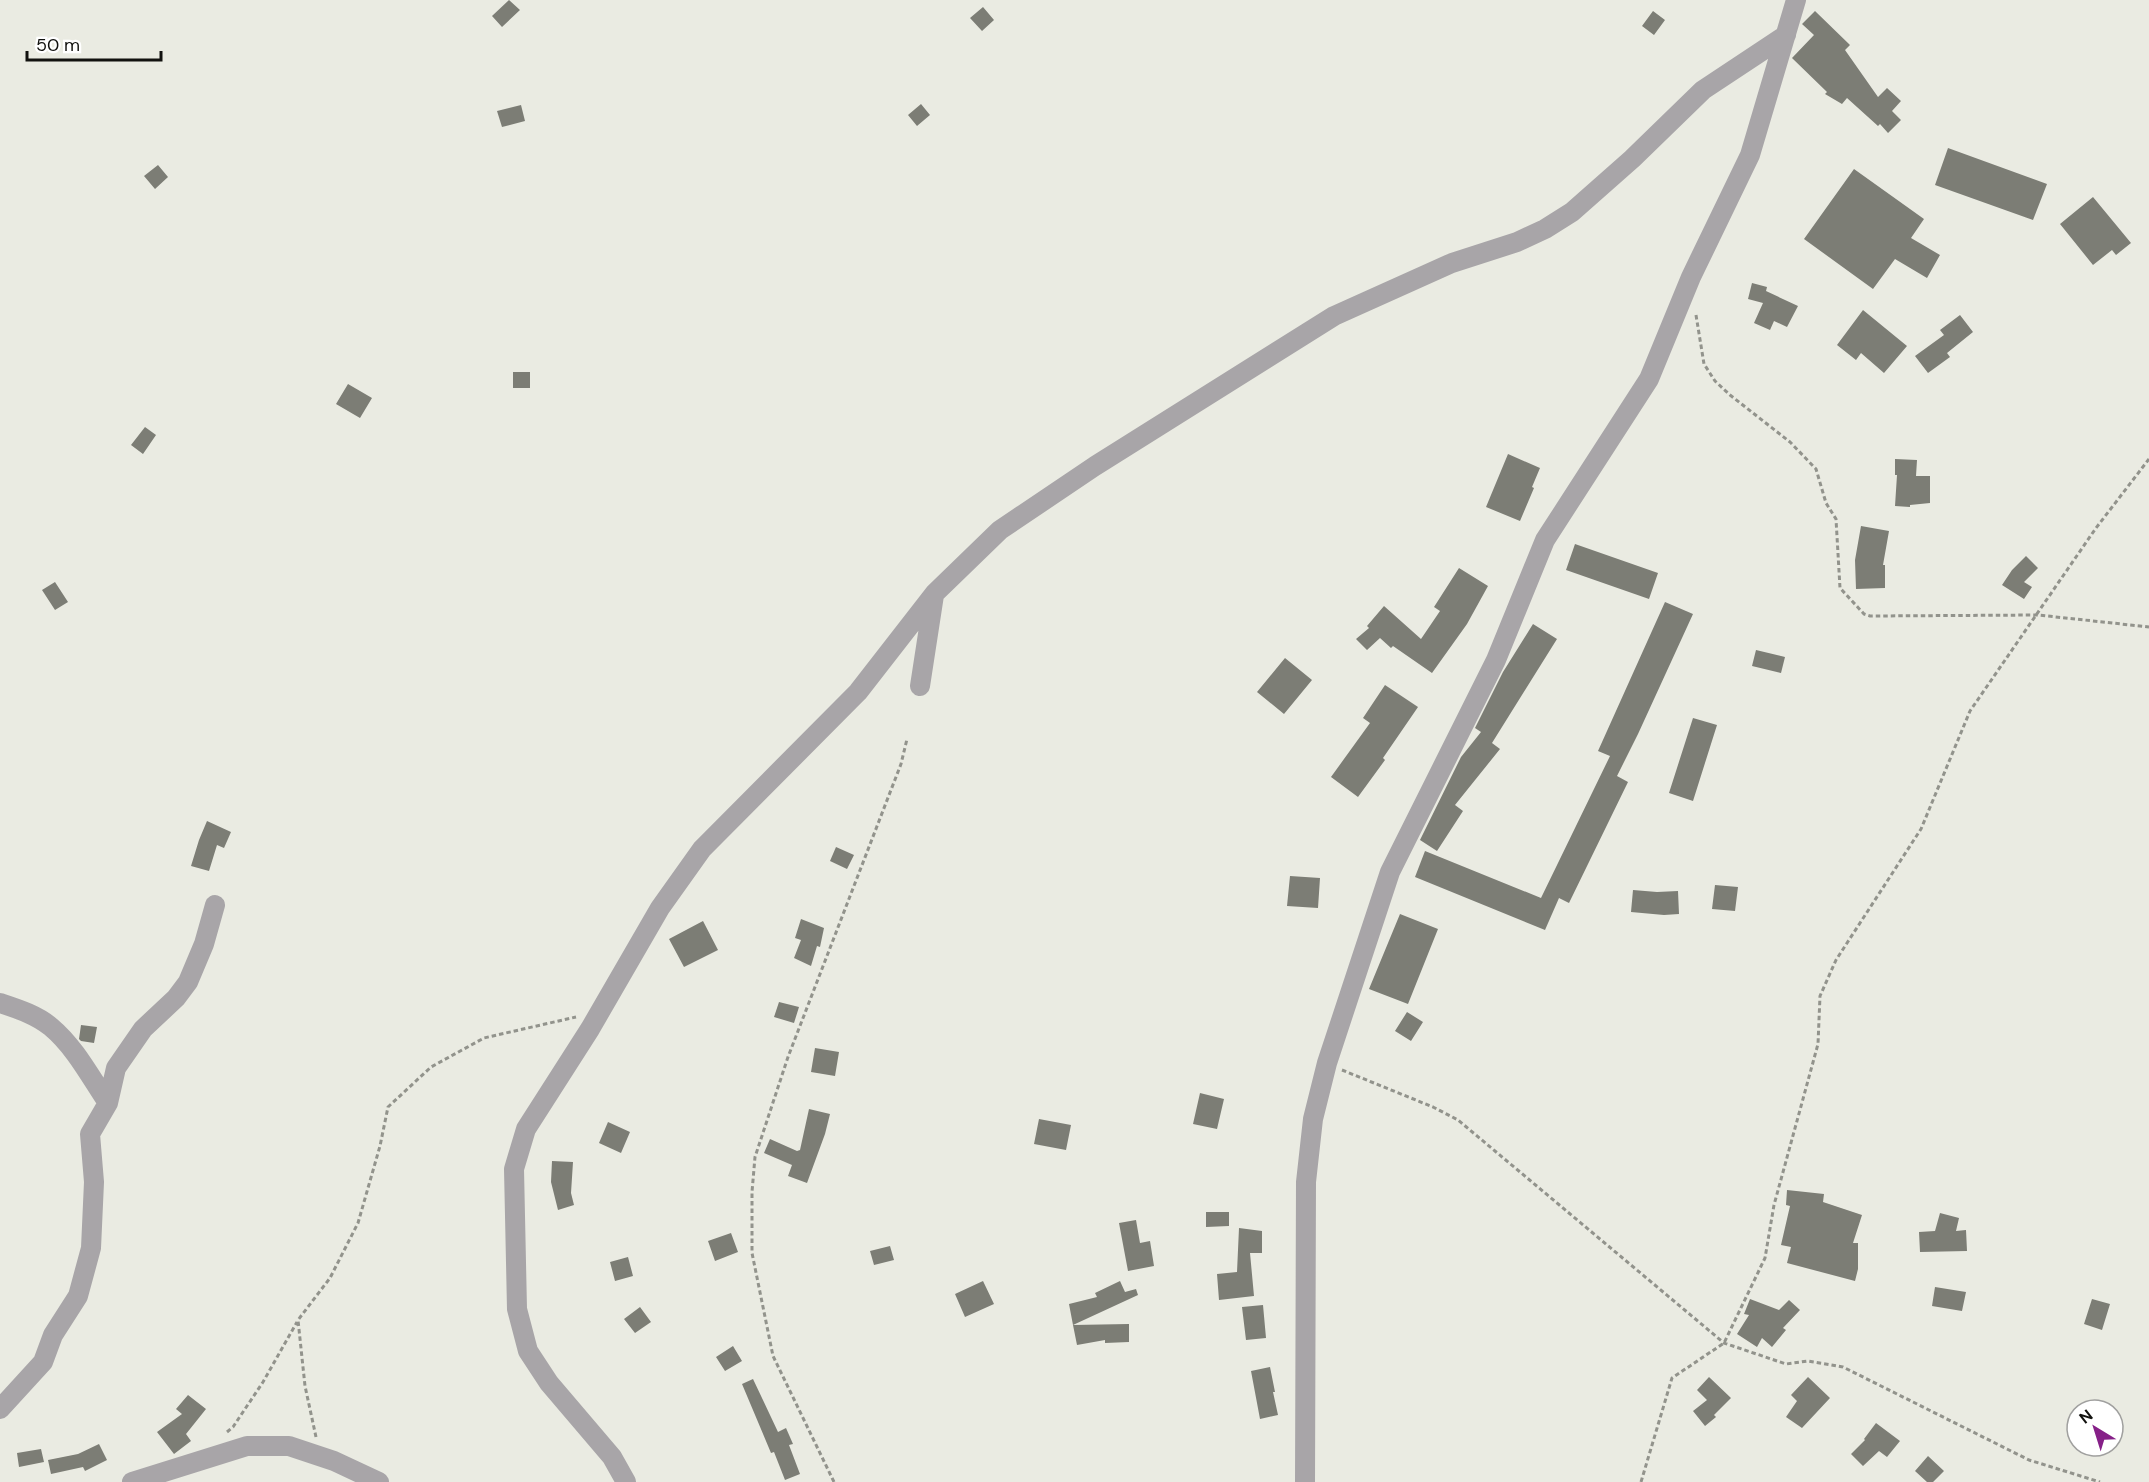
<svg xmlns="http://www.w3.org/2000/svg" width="2149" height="1482" font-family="'DM Sans',sans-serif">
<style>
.building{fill:#7c7d75}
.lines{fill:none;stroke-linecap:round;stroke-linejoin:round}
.path{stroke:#92938c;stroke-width:3;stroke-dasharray:4.5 3;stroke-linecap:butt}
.minor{stroke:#a8a5a8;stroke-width:20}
</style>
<rect width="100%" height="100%" fill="#eaebe2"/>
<path class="building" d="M509,0L520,10L502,27L492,16Z
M983,7L994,20L982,31L970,18Z
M1653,11L1665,20L1654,35L1642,26Z
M1815,11L1850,45L1845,50L1878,97L1887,88L1901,101L1892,111L1901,120L1888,133L1880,124L1878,126L1847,98L1842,104L1825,94L1827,92L1792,58L1814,35L1802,24Z
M921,104L930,115L917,126L908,115Z
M521,105L525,121L502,127L497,111Z
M1948,148L2047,184L2033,220L1935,185Z
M158,165L168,177L155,189L144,176Z
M1854,169L1924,219L1911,238L1940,255L1927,278L1895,259L1873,289L1804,239Z
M2093,197L2131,243L2116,255L2112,250L2093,265L2060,224Z
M1752,283L1767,287L1766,291L1798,306L1787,327L1774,321L1770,330L1754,323L1763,303L1748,299Z
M1863,310L1907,346L1884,373L1861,353L1856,360L1837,345Z
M1960,315L1973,332L1947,353L1950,357L1928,373L1915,356L1944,335L1940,330Z
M513,372H530V388H513Z
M348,384L372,398L360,418L336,404Z
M145,427L156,435L143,454L131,445Z
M1508,454L1540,468L1532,487L1534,488L1520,521L1486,507Z
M1895,459L1917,460L1916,476H1930V503L1910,505V507L1895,506L1897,475H1895Z
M1861,526L1889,531L1883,565H1885V588L1856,589L1855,560Z
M1575,544L1658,573L1649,599L1566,570Z
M2026,556L2038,568L2024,582L2032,587L2024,599L2002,585L2012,570Z
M1459,568L1488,586L1467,624L1432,673L1393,646L1391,648L1380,638L1367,650L1356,639L1369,628L1367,626L1384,606L1421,639L1440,611L1434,607Z
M55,582L68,602L55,610L42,590Z
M1665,602L1693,614L1638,734L1617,776L1628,782L1569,903L1559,898L1545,930L1415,877L1425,851L1541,898L1610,756L1598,751Z
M1533,624L1557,639L1492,743L1500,749L1455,805L1463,811L1437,851L1420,840L1461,757L1481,732L1475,728L1503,672Z
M1756,650L1785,657L1781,673L1752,666Z
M1285,658L1312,680L1284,714L1257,692Z
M1385,685L1418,707L1383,758L1385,760L1358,797L1331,777L1370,723L1363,718Z
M1693,718L1717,725L1693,801L1669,793Z
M207,821L231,832L224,848L217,845L209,871L191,866L199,840Z
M836,847L854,855L847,869L830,861Z
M1290,876L1320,878L1318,908L1287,906Z
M1715,885L1738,887L1735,911L1712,909Z
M1633,890L1657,892L1678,891L1679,914L1664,915L1631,912Z
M1400,914L1438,929L1408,1004L1369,989Z
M801,919L824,928L820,947L817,946L811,966L794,958L801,940L795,938Z
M703,921L718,950L684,967L669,939Z
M779,1002L799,1007L794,1023L774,1017Z
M1407,1012L1423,1022L1411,1041L1395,1031Z
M81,1025L97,1027L94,1043L81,1041L79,1039Z
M815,1048L839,1052L835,1076L811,1072Z
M1200,1093L1224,1099L1217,1129L1193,1124Z
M809,1109L830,1114L825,1134L807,1183L788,1176L792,1165L764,1153L770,1139L797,1151L800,1150Z
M1039,1119L1071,1125L1066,1150L1034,1144Z
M608,1122L630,1132L621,1153L599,1143Z
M552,1161L573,1162L571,1193L574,1205L558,1210L551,1182Z
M1787,1190L1824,1194L1823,1202L1862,1215L1853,1243H1858V1269L1855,1281L1787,1263L1791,1247L1781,1245L1790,1206L1786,1205Z
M1206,1212H1229V1226L1206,1227Z
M1940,1213L1959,1218L1956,1231L1966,1230L1967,1251L1920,1252L1919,1232L1935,1231Z
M1136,1220L1140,1243L1150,1241L1154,1266L1128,1271L1119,1223Z
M1239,1228L1262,1231V1253H1250L1254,1296L1219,1300L1217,1274L1237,1272Z
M731,1233L738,1252L715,1261L708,1241Z
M890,1246L894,1260L874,1265L870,1251Z
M628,1257L633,1276L615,1281L610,1262Z
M983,1281L994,1304L965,1317L955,1294Z
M1120,1281L1125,1292L1136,1289L1138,1295L1073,1325L1069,1304L1097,1297L1095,1293Z
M1935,1287L1966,1292L1962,1311L1932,1306Z
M1750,1299L1779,1310L1789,1300L1800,1310L1783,1328L1786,1330L1772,1347L1762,1338L1757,1347L1737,1334L1749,1315L1744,1314Z
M2092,1299L2110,1304L2102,1330L2084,1324Z
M1263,1305L1266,1338L1246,1340L1242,1307Z
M640,1307L651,1322L635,1333L624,1319Z
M1129,1324V1342L1105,1343V1340L1077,1345L1073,1325Z
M733,1346L742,1361L725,1371L716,1357Z
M1270,1367L1275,1392H1273L1278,1415L1260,1419L1251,1371Z
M1709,1377L1731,1398L1714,1415L1716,1417L1705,1426L1693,1411L1707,1400L1697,1390Z
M1808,1377L1830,1398L1802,1428L1786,1417L1797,1401L1791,1395Z
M753,1379L778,1432L786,1428L793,1444L789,1445L800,1474L785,1480L774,1452L771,1453L742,1384Z
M188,1395L206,1409L186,1434L191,1441L174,1454L157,1432L182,1414L176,1409Z
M1876,1423L1900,1441L1887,1457L1879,1451L1863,1466L1851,1454L1865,1440L1864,1439Z
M99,1444L107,1460L85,1471L83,1467L51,1474L48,1460L78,1454Z
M41,1449L44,1462L19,1467L17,1453Z
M1928,1456L1944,1471L1933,1482H1927L1915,1471Z"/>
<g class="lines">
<path class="path" d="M1696,315L1704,364L1715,381L1730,395L1790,442L1816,469L1826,503L1836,519L1840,588L1864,614L1870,616L2038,615L2149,627
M1342,1070L1433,1107L1458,1120L1724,1343L1786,1364L1808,1361L1843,1367L2029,1460L2100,1482
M227,1432L233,1427L263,1382L297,1322
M316,1437L305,1386L298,1320L330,1278L358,1223L380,1146L388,1107L431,1067L484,1038L576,1017
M834,1482L773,1356L752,1253V1192L755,1157L788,1057L901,764L907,739
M1641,1482L1672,1378L1724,1343L1765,1258L1774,1205L1818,1044L1820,996L1836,960L1921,829L1970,711L2096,528L2149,459"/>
<path class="minor" d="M920,686L934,595
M0,1003C18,1009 37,1015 51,1027C75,1047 91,1078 108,1103
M0,1409L43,1362L53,1335L78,1296L91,1248L94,1182L90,1134L108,1103L116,1068L143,1029L176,998L188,982L204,944L215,905
M132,1482L247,1446H289L334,1461L379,1482
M626,1482L612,1457L549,1383L528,1351L517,1309L514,1169L526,1129L590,1029L660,908L702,849L858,692L935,593L1000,530L1095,466L1334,316L1452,263L1517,242L1545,229L1572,212L1632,159L1703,90L1786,35
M1305,1482L1306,1182L1313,1119L1327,1063L1390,872L1496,660L1545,540L1649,379L1691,277L1750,155L1796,0"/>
</g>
<g transform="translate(2095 1428) rotate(322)"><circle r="28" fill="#ffffff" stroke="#a0a09f" stroke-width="1.5"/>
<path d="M0-4.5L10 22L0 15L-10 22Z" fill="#862088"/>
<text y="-9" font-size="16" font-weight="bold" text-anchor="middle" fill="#12120f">N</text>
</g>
<path d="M27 51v9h134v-9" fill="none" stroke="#12120f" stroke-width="3"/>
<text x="36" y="51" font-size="18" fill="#12120f" stroke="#ffffff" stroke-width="4.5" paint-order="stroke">50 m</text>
</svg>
